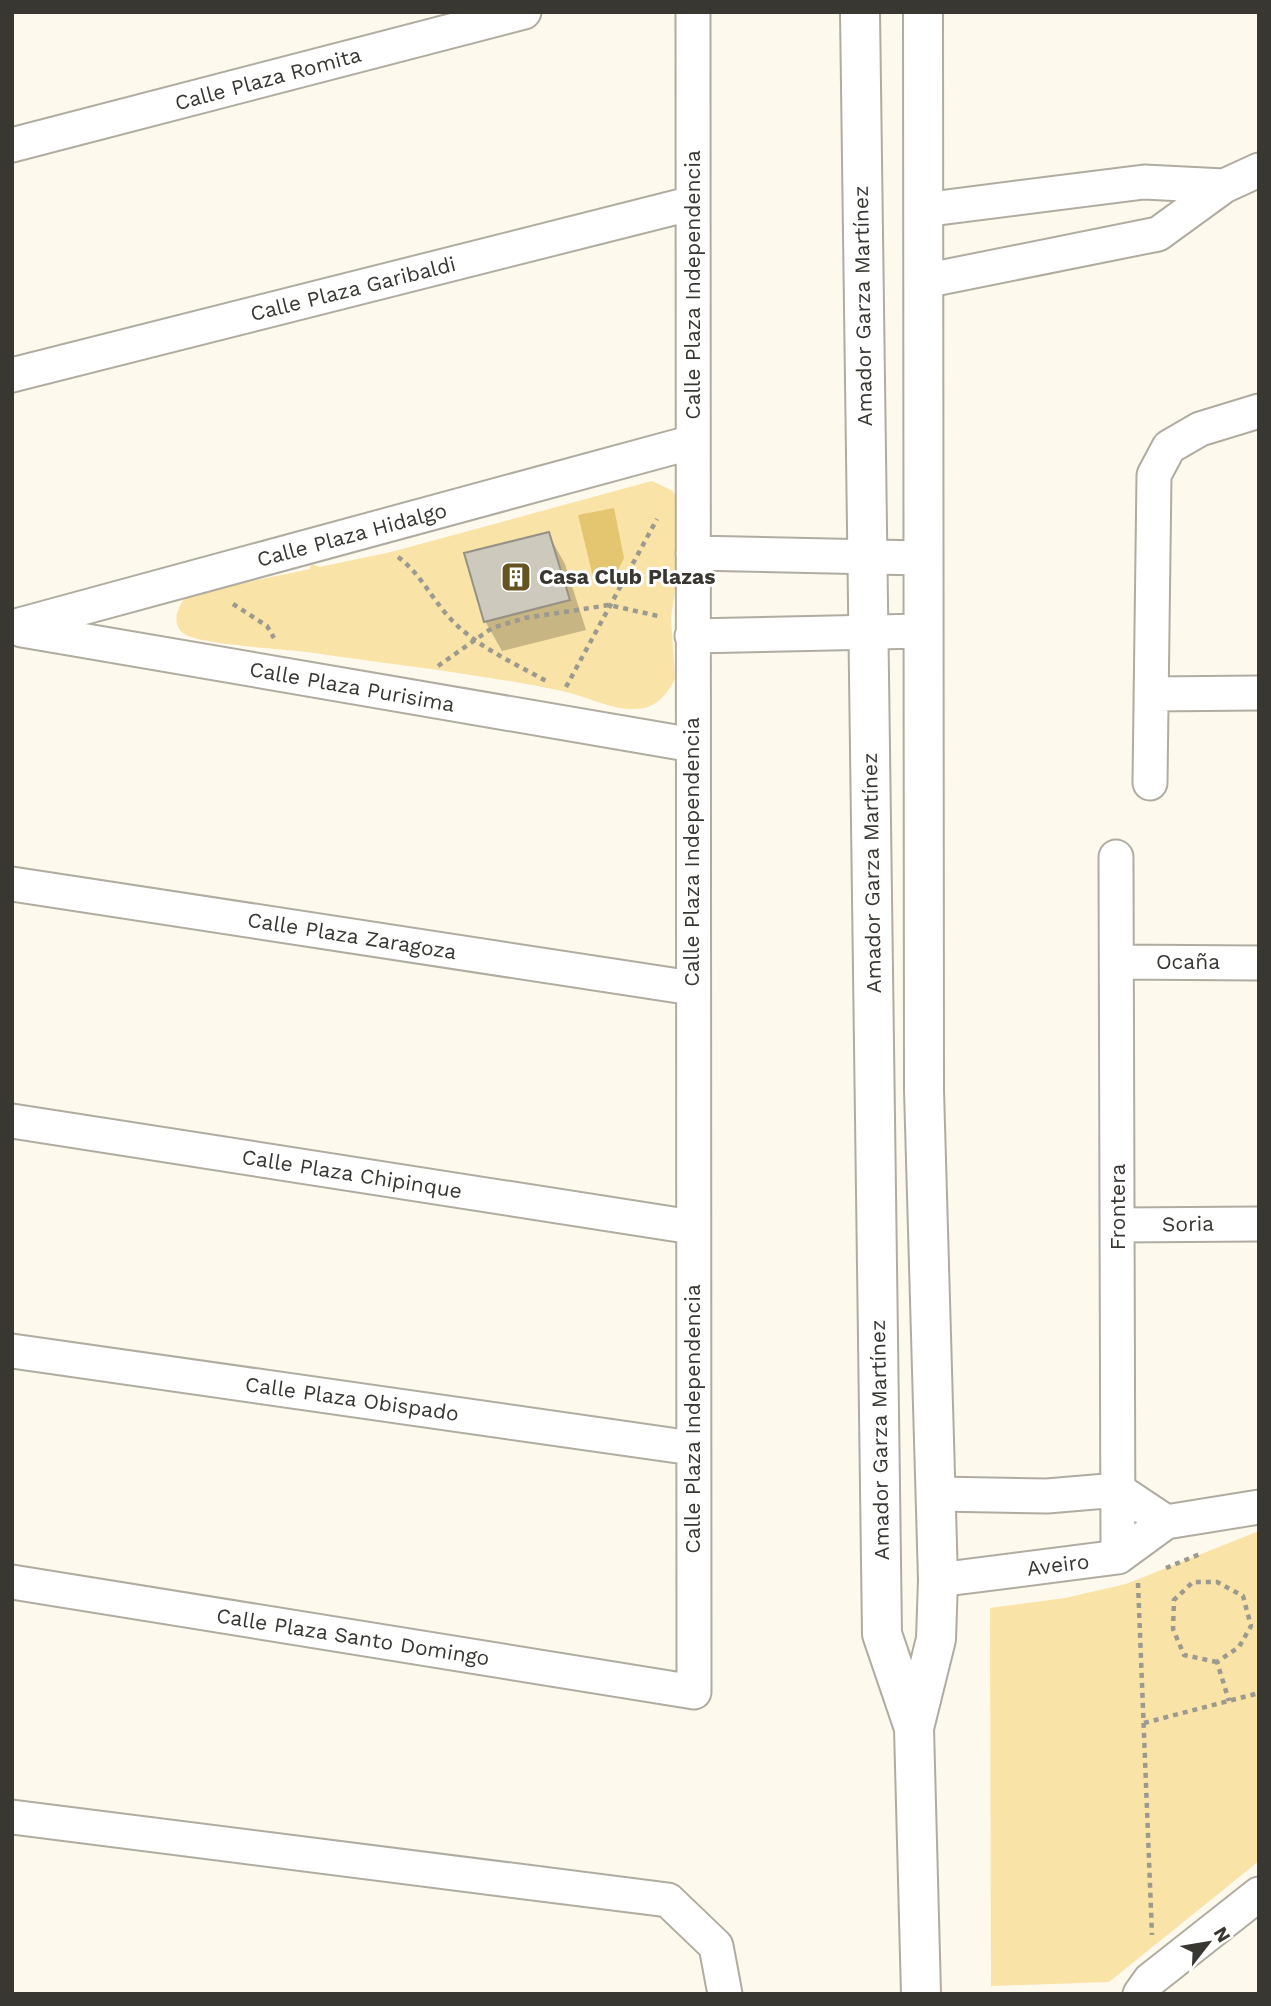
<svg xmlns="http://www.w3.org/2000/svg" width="1271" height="2006" font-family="'Work Sans',sans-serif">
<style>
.green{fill:#f9e3a6}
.water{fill:#e4c671}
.shadow{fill:#0003}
.building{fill:#cdc9bd;stroke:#959185;stroke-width:2}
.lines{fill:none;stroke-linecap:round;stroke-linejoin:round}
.street-casing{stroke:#b1aca1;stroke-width:37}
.secondary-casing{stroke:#b1aca1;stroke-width:42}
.path{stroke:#9b9990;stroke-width:4.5;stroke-dasharray:5 5;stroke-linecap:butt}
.street{stroke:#fff;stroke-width:33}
.secondary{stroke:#fff;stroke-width:38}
.labels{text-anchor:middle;stroke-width:6;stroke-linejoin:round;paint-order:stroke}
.street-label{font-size:21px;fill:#383732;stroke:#fff}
.poi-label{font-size:21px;font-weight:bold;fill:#383732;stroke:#fff;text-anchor:start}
</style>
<rect width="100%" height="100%" fill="#fdf9ec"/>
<path class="green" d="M652,481L673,491L685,518L671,618L675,679C666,696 655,709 635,709C610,710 586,696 562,691C481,674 396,665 314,653C289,649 197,645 183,633C170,622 179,605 187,595L310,569L311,564L320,567L391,552Z
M1259,1531V1861L1109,1982L991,1986L990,1608L1065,1598L1126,1584Z"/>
<path class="water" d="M614,508L624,558L612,582L595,585L578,515Z"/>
<path class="shadow" d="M548,534L565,564L586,630L502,651L485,621Z"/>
<path class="building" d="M549,532L570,600L484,622L464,553Z"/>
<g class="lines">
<g class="street-casing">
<path id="street" d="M12,145L524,12
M923,210L1144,182L1224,186
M924,281L1158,234L1224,186L1259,170
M12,375L693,203
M693,553L921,558
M12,627L693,442
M22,630L693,745
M692,636L923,631
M1151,694L1259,693
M1150,783L1154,475L1169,447L1200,429L1259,411
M1116,857L1118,1557
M12,884L692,988
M1117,962L1259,963
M12,1121L692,1227
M1118,1225L1259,1224
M12,1351L692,1448
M938,1494L1047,1496L1118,1490L1166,1522
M938,1580L1118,1557L1166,1522L1259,1507
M12,1582L694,1692L693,12
M12,1817L668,1900L716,1946L725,1994
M1140,1994L1150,1980L1259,1894"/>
</g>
<g class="secondary-casing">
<path id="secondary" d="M860,12L882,1634L914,1728
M921,1994L914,1728L936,1639L938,1580L924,1090L923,12"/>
</g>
<path class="path" d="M398,557C420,573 430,596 448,616C473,645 514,663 548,682
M233,604L267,626L274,638
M438,666L492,628L525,618L609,605L658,616
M566,687L657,519
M1166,1568L1200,1554
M1138,1583L1152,1935
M1217,1662L1184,1655L1173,1629L1174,1600L1193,1582H1217L1243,1596L1251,1626L1239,1647L1217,1662L1229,1701
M1144,1723L1259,1693"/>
<use href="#street" class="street"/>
<use href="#secondary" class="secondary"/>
</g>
<defs>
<g id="building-square" transform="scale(1.575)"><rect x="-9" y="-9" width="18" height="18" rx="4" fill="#655421" stroke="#fff"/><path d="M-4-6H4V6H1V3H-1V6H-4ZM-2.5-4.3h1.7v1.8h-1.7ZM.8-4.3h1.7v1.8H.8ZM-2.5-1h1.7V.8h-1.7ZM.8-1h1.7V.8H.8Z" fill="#fff"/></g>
</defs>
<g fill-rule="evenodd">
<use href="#building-square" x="516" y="577"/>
</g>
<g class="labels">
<g class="street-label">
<text transform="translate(268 79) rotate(-15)" y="7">Calle Plaza Romita</text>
<text transform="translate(693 285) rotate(-90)" y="7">Calle Plaza Independencia</text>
<text transform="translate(353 289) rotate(-14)" y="7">Calle Plaza Garibaldi</text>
<text transform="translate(863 306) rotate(-91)" y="7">Amador Garza Martínez</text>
<text transform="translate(352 535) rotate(-15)" y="7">Calle Plaza Hidalgo</text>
<text transform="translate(352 687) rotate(10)" y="7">Calle Plaza Purisima</text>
<text transform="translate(692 852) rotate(-90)" y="7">Calle Plaza Independencia</text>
<text transform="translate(872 873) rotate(-91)" y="7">Amador Garza Martínez</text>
<text transform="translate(352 936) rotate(9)" y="7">Calle Plaza Zaragoza</text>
<text x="1188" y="969">Ocaña</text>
<text transform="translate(352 1174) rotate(9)" y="7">Calle Plaza Chipinque</text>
<text transform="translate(1118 1207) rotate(-90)" y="7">Frontera</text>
<text transform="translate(1188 1224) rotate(-1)" y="7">Soria</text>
<text transform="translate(352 1399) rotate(8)" y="7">Calle Plaza Obispado</text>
<text transform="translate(693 1419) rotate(-90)" y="7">Calle Plaza Independencia</text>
<text transform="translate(880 1440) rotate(-91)" y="7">Amador Garza Martínez</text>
<text transform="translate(1058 1565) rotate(-7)" y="7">Aveiro</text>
<text transform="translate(353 1637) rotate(9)" y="7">Calle Plaza Santo Domingo</text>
</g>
<g class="poi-label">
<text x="539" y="584">Casa Club Plazas</text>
</g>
</g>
<rect width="1271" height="2006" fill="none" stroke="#383732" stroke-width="28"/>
<g transform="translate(1208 1943) rotate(59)" stroke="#ffffff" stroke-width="5" paint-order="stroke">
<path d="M0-5L12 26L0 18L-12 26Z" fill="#383732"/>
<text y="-10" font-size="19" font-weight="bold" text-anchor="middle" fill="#383732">N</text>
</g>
</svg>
